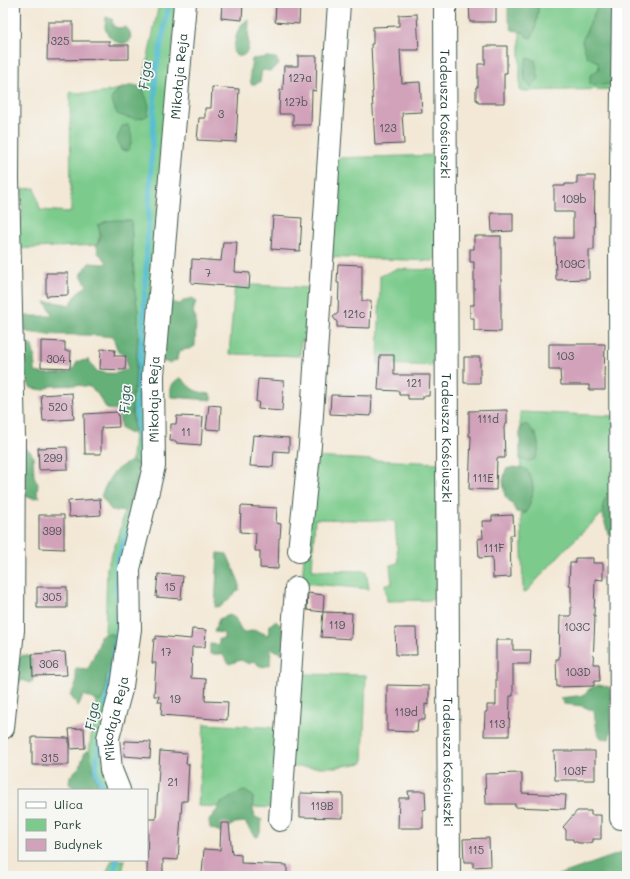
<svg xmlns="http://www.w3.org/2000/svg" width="630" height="879" font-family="Mali,sans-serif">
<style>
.green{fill:#7ccb8c;stroke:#4e8460}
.forest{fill:#65af78;stroke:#427656}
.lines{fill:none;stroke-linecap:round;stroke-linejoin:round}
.stream{stroke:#56bdd3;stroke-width:5}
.building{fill:#d1a2ba}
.minor-casing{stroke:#3f574c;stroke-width:24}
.minor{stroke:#fff;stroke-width:22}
.labels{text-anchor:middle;stroke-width:3.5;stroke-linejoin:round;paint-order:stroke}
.number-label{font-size:11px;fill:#4c5656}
.street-label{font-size:13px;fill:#1f3d34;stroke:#f6f6f2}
.water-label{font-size:14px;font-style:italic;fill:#2d5d5c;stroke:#f6f6f2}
</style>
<rect width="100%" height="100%" fill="#f6f6f2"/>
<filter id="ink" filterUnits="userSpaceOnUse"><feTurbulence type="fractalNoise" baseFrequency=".025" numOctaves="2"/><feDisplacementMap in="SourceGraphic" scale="8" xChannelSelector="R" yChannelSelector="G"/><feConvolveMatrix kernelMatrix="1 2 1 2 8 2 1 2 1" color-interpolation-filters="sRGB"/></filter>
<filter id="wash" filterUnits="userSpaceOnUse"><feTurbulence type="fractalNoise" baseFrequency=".012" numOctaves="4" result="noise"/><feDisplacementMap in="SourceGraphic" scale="16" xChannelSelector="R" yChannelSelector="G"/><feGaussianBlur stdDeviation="0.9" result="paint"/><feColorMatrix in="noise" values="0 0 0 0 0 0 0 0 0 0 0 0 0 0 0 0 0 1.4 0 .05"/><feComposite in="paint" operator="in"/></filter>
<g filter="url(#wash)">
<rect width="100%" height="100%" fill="#f3e8d6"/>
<path class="green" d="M159,3H177L141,409L149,460L122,642L112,634H105L107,567L120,532L124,512L136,487L137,463L132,461C132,451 134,440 134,429C133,414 130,400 135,385L138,336V311L135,293L131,220L107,221L98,225L100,234L97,245L13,249L12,219H22V189L35,188L40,210L71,212L70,92L94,94L119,89L111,99L144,92L142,87Z
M539,3H599L582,41L598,62L599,69L617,84L620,89L520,91V32H524L535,31Z
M440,155V254L433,261L324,257L331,158Z
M396,269L437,270L440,366L378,364L380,276Z
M235,284L313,288L307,340L301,341L300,356L229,354Z
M520,412L617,416L618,493L602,509L603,513L566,548L526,592L523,593L521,513H526C532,496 538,486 526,469L521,468L520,459L528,461L539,450L536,434L523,425L520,428Z
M311,457L440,463L442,595L431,600L387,601L385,584H392L390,565L398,563L395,521L315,519L312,570L366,571L369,589L302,583Z
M114,667L111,790H100L95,777L89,751L96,700L100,702L106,691V676Z
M295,674L366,675L363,763L337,767H289Z
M204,724L284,728L276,808L253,807V796L229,798L226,802L221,803L219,807L198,806Z
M112,860H125L121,876H105Z"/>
<path class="forest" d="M508,3H539L535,31L531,38L527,37L524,32L512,30L508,17Z
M599,3H619L617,83L596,86L590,84V75L599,69L598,62L587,57L582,41Z
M106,17L112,19L113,26L118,28L126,27C131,32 132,36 129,42C119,47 107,38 105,27C105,24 106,20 106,17Z
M249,20L248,50L244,55L238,57L233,52C235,42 237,22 249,20Z
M268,57L276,58L279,64L270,71L262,70L260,82L256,84H251L250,73L252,59Z
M527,58L535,60L539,79L531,87L525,81L524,68Z
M133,85L142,87L149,105L148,115C138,122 128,118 117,114L111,99L119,89Z
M128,125C133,135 133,141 128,151L121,150L117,139L122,126Z
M115,220H131L135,293L138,311V336L135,385C130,400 132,416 134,431L131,434L121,429L119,411L107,409L96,392L90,387L77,385L51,386L43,390L31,388L20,369L14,345L24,342L32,346L35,358V372C48,375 58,374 71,372L78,361L89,360L96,371C107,374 119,375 128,368L126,356L118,352L113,337C104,336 94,335 85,335C60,334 42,337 17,329L15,316H52L51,311L45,302H55L70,305L79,291L87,286L81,275L89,263L104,264L107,262L98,253L97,245L101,236L98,225L107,221Z
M168,298L175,303L180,304L184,300L193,298L196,301L193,312L196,318L195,346C190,350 185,349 179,351L177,360L169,363L162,361Z
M180,378C187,382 185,383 190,387C195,392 204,393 210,394L212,400L171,397C170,387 171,383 180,378Z
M526,424C537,432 543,449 534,460L528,461L520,459V428Z
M23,448L30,451L33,456L34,476L38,484L37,492L40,497L34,498L27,497L24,490Z
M132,461L137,463L136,487L124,512L111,510L101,496C109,478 112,469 132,461Z
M514,467L526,469C537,484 533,498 526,513L516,512L513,505L505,496L503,481L506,469Z
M613,492L614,536L608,534C604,519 596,501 613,492Z
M218,553L227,554L239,582V590L221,606L215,607Z
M230,615L235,618L243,633L255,630L268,635L270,625L275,621C288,628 284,641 282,654L271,648L270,665C262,668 260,667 254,661L249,664L241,660L229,664L222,654H210V644L219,645V639H224V633L214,632L219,619Z
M105,634H112L122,642L114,667L106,676V691L100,702L84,695L78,706L70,695C73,690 77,685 76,679C76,674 74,673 76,668L88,669L99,644L100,636Z
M23,655L29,656L32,660L33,681L29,683L23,680L19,683L16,684L19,658Z
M598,685L609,687L611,690V731L609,739L601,738L597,732L594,711L582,706L564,704L560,698L585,695L589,689Z
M89,751L95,777L100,790H76L69,784L70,776L80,766L85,752Z
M245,791L253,796L252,804L255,817L262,820L261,829L258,837L254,836L245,822L235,823L221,832L210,828L209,820L217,810L221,803C230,800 233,793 245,791Z
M627,851V876H556Z"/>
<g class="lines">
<path class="stream" d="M142,479L136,411L143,324L156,71L169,3
M106,706L118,627L116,564L128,529
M99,741L96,773L104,790
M112,876L117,860"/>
</g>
<g id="blocks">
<path class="building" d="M222,3H243L242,20L221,18Z
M276,3H300L299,24L275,22Z
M469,3H496V22H470Z
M417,14L419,50H400L402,83L420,82L422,112L402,113L404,144L375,145L372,92H373L371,44H373V27L399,26V15Z
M48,22H73V41H109V45H129V59L47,60Z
M485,46H507V73H504V103H478V100H476V87H478V64H485Z
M298,56H317L316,91L312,90L311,125H293V114H279L280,90H283L284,66H298Z
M212,87L239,89L236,142L197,140L199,118H205V108H211Z
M577,176H595L594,250H589V279L556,280L555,238H573V212H554V186H565V184H577Z
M491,213H513V231L492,232Z
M273,216L302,218L300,251L271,249Z
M474,236H501V332L474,331V318H470V305H474V262H470V249H474Z
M223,242H237L235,272L250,273L249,288L191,283L192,259L221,261Z
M338,264L362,265V301H371L370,328L337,327V322L333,317L338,313L339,283H337Z
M46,273H68V295L46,296Z
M41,341L65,342V351H71L70,368L41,367Z
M549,344H605L604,377H605V390H589V385H561L560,370H549Z
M101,349L115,350L114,356H126L125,370L100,369Z
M380,355H394V375H430L429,396H423V399H408V395H399V391L378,390Z
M464,357H480V383H464Z
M258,379L284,381L282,411L258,409L259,402H256Z
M72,393L74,419L43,421L41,395Z
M331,395L372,396L371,416L330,414Z
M209,405L221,406L220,430L206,429Z
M507,410V423L504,427L505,458H497L496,490L469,489L471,436H469V411Z
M118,412L119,427L101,428V454H85L84,414Z
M177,416L203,417L201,445L176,443V441H170L171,424H176Z
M253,435L289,438V452L274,451L273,467L250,466Z
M67,447L68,469L39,470L38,448Z
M100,499L101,515L69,517L68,501Z
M241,506L277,508L276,523L281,524L280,538H279L278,569L260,568V551H255L256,533L240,532Z
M39,515H64V549L39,548Z
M513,515L514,535H510L511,577L493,578L492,557L479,558L478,539L483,538L482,521H492V516Z
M575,558H593V563H603V580L595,579L594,616H595L593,664H599L600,681H594V686L557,687L556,659H559L560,616H571V585H569L570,563H575Z
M158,574L183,576L181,599L156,597Z
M37,587H67V608H37Z
M308,593L324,595L323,612L352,613L351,639L321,637L323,612L307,610Z
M395,628H416L417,655H396Z
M192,629L206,630L205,647H192L191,678L206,679L205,701L228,702L227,720L161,715L162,702H158L159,696H154L156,663H152L154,639H156V636L191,639Z
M496,640H513V650H531L530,664H513V696H510L509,736H484L485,712H487V705H496Z
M65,652L67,675L33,676L32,654Z
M387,685L429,686V705L425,704V720H418L417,732L387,731Z
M84,728L85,748L71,749L69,729Z
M32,737L69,738V765H32Z
M125,741L151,742L150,758L124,756Z
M160,751L187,753L186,764H189L187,801H182L178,860L163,859V876H147L148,819H156Z
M554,751H595V780H555Z
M522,773V793L566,795L565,809L515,807V804H486L485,774Z
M408,791H425L426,809L423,810V828H398L399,798H409Z
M300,793L343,794V818L300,817Z
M577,811H591V815H601V839H593V842L587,843H579L573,841V839H566V830L563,827Z
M221,823H229L232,854L241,855V863L287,865V876L202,874L204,849L220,850Z
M489,838L490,866L473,867V862H464L463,839Z"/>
</g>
</g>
<g filter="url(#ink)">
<use href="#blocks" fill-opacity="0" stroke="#3f574c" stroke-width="1"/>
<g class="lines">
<g class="minor-casing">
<g id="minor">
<path id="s1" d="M445,3L449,873"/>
<path d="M299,551L310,445L339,3"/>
<path d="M3,728L13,630L14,439L8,179L9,3"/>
<path id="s2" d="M119,790L111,770L108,738L122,686L130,629L129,569L154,466L153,375L185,3"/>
<path d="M621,818L620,259L623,3"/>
<path d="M280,820L296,588"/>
</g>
</g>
<use href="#minor" class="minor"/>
</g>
</g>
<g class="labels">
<g class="number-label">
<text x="60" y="45">325</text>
<text x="300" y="82">127a</text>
<text x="296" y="106">127b</text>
<text x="221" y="118">3</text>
<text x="388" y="132">123</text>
<text x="574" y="203">109b</text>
<text x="572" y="268">109C</text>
<text x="208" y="277">7</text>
<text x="354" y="318">121c</text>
<text x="565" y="360">103</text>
<text x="56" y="363">304</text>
<text x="414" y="387">121</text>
<text x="58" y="411">520</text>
<text x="488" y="423">111d</text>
<text x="186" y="436">11</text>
<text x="53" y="462">299</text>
<text x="483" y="482">111E</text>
<text x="52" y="535">399</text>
<text x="494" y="552">111F</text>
<text x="170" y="591">15</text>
<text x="52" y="601">305</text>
<text x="337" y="629">119</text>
<text x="577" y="631">103C</text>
<text x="166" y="656">17</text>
<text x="49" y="668">306</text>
<text x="578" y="676">103D</text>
<text x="175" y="703">19</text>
<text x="406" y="716">119d</text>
<text x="497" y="728">113</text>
<text x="50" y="762">315</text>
<text x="575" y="775">103F</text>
<text x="173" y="786">21</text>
<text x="322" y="810">119B</text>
<text x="476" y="854">115</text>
</g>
<g class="street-label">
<text dy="5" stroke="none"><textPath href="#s2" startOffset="722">Mikołaja Reja</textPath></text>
<text dy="5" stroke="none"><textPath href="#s1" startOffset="111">Tadeusza Kościuszki</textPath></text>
<text dy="5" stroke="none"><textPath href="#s2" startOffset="398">Mikołaja Reja</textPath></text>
<text dy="5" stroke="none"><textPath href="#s1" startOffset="435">Tadeusza Kościuszki</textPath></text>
<text dy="5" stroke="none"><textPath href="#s2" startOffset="74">Mikołaja Reja</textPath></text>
<text dy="5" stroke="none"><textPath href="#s1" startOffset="759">Tadeusza Kościuszki</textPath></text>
</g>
<g class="water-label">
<text transform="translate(145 75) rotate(-84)" y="5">Figa</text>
<text transform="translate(125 399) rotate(-87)" y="5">Figa</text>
<text transform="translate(92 716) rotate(-81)" y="5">Figa</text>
</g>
</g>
<rect width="630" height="879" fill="none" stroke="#f6f6f2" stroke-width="16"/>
<rect x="18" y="789" width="130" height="72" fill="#f6f6f2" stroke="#a0aca6"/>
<rect x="26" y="802" width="20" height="6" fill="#ffffff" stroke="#a0aca6"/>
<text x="54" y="809" font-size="12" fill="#1f3d34">Ulica</text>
<rect x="26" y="819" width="20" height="12" fill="#7ccb8c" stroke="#a0aca6"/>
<text x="54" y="829" font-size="12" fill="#1f3d34">Park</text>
<rect x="26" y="839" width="20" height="12" fill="#d1a2ba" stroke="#a0aca6"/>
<text x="54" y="849" font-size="12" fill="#1f3d34">Budynek</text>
</svg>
